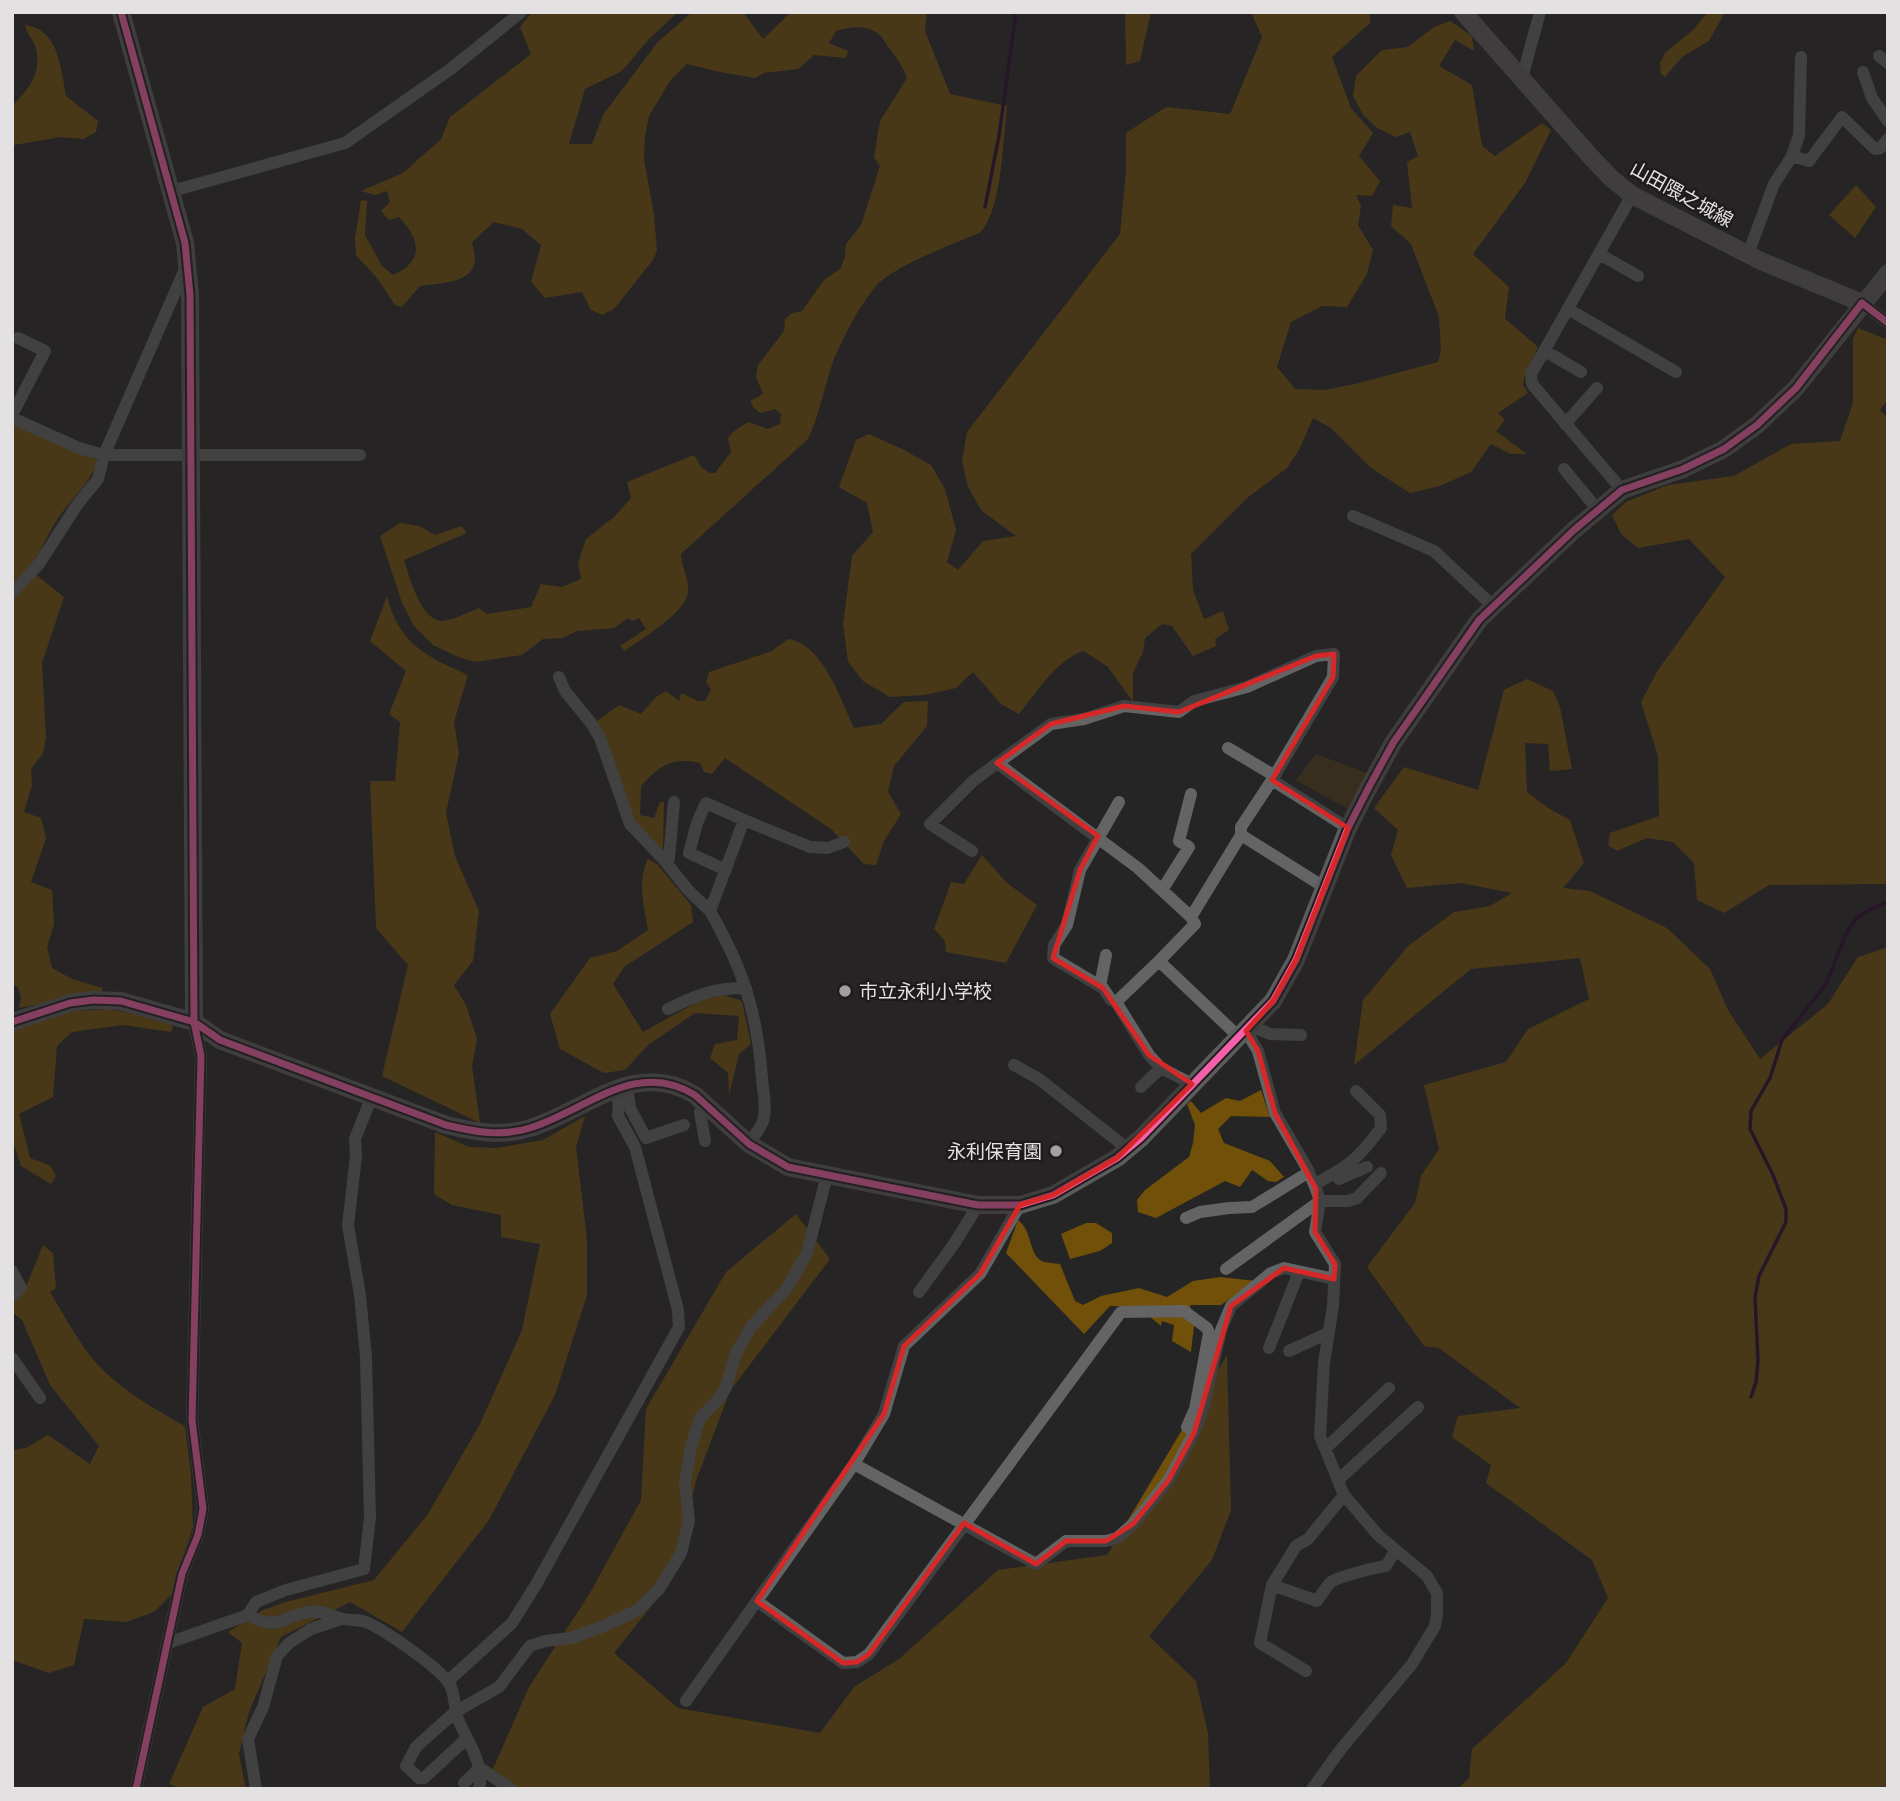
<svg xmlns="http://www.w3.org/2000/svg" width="1900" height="1801" font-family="'Space Grotesk','Noto Sans JP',sans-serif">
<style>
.green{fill:#4f3b15}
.forest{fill:#715009}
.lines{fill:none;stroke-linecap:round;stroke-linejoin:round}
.stream{stroke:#28032d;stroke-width:3.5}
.street{stroke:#646464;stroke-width:12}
.secondary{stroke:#5d5c5c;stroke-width:18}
.cycleway-casing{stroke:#1e1b1b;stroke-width:11}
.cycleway{stroke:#f560ab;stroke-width:7}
.marked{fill:none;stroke:#d62828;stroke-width:5;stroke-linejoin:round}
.poi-dot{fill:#a19f9f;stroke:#1e1b1b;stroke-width:2.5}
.labels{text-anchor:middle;stroke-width:5;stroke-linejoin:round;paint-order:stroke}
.street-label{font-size:19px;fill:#e3e1e1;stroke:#1e1b1b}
.poi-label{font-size:19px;fill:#e3e1e1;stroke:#1e1b1b;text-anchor:start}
</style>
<rect width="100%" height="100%" fill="#262525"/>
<path class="green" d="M1316,754L1370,774L1351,811L1296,780Z"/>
<path class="forest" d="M532,12H678L649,39L622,71L585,89L569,144H592L603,115L657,43L692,12H743L763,39L791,12H927L925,31L950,94L1007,106C1003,140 1002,207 981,232C954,244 895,265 876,286C860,305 842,339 833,362C824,387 820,414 808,439L681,554C681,567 690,580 688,592C685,614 643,637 625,651L620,646L646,629L639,618L632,621L628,618L614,628L577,631L563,638L543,639L522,655L475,662L458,657L433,645L414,626L402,603L380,536L400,523L419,526L435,535L461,526L467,533L404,560C409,576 421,620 441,621C452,621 468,612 479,608L487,614L531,607L541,584L562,587L581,579L578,563L586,539L615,516L631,498L627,482L694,455L702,468L710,473H715L731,452L728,438L733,432L748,422L768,429L780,424L781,414L775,409L760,413L754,408L750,401L763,394L756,377L758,365L784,331L785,319L792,313L802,311L824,280L840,269L845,257L846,244L861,225L880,166L874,157L880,121L907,78C902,66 898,59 890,49C886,45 884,39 880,35C867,24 851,27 836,31L829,43L848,51L846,58L814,55L798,69L764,73L755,78L720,72L687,64L670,81L649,116L645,136L644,159L654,215L657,250L653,260L614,309L602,315L591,310L582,292L545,298L531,282L541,245L522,229L494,222L472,242C473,247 475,254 475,259C475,284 437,283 420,286L402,307L395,305L377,278L356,255L355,238L361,200L367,201L365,235L382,266L393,275C425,261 420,239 399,217L389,220L381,211L390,202L387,191L375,195L361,191L403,173L441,139L450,117L531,54L520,27Z
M1125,12H1151L1140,61L1126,65Z
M1251,12H1370V23L1332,57L1351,108L1373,133L1359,156L1380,181L1372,196L1356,195L1361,206L1358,225L1373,250L1367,274L1347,307L1322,306L1291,322L1277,367L1295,389L1324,390L1355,384L1438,362L1441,351L1439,317L1411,244L1391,226L1393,205L1412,208L1407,162L1418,156L1410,132L1396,137L1377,128L1363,115L1353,96L1356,76L1382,50L1408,47L1434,27L1450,21L1472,36L1474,51L1455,40L1439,66L1472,85L1482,146L1495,156L1542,123L1551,130L1525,183L1473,254L1509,287L1505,319L1538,347L1525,375L1523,385L1528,393L1498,413L1505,420L1496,431L1527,454H1511L1491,444L1471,472L1440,486L1410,493L1371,468L1331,428L1313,418L1299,450L1287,468L1247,498L1191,554L1193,590L1204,619L1223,611L1229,630L1215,639L1216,646L1193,656L1172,626L1162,624L1145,638L1143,652L1133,673V702L1108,667L1084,651C1057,659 1037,692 1019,714L1001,704L973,672L956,688L925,695L890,697L864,682L848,662L843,624L852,556L873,532L867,503L839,487L856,440L869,434L902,449L931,465L945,489L956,530L947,562L958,570L983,541L1016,536L982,511L968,487L962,461L967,432L1120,234L1126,170V133L1166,107L1230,114L1262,37Z
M1708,12H1725L1709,41L1682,57L1665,77L1661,74L1660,63L1665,53L1693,30Z
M25,25C59,29 61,69 66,96L98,121L96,132L83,139L61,137L14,145L12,143V106C30,88 43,72 35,45C32,38 26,33 25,25Z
M1856,185L1876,207L1855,238L1829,215Z
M1858,328L1888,340V400L1880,410L1888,418V884L1769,885L1724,913L1697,900L1694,863L1673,842L1647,838L1617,851L1608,845L1610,833L1659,816L1658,756L1641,702L1658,670L1725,577L1689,539L1638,548L1621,534L1612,515L1626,502L1668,485L1734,476L1791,444L1840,441L1853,403V339Z
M12,424L98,460C90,485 71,498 57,520C47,535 40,553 29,569L64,597L42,663L46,737L43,753L31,769L32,785L24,812L41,818L46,838L31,882L52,890L54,924L47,947L52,968L72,979L102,988V994L64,999L19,1008L21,997L18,987L12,984Z
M387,596C399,644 426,656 468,675L454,722L459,753L446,813L455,856L479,911L473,961L454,985L466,1005L477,1039L472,1066L480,1123L382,1076L408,965L376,928L370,781H395L400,722L389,714L406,671L370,641Z
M788,639C823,644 841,700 854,728L881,724L904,702L928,701L927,726L894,766L888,792L901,814L884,841L876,865L864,864L831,829L725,758L712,774L704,772L700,763C672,757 660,765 641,786L640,815L654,818L660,802H664L663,850L657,848L634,823L596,722L619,705L641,714L656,697L666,691L679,701L681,693L698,701H705L711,690L706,682L709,672L772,651Z
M1527,679L1553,691L1560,707L1572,769L1550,771L1548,744L1525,743L1527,792L1548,808L1570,820L1584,863L1563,888L1590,891L1667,928L1710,969L1728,1010L1760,1059L1828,1004L1858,957L1888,947V1789H1457L1469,1778L1472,1749L1566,1663L1608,1598L1592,1560L1486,1483L1491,1465L1452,1437L1458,1416L1520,1408L1439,1348L1424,1346L1367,1267L1415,1203L1421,1176L1439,1149L1424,1085L1506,1062L1528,1029L1589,999L1580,958L1471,969L1354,1065L1363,1000L1408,946L1454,912L1490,906L1512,893L1461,883L1407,888L1391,855L1398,830L1374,808L1404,767L1478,790L1504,690Z
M982,855L1007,883L1037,905L1006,963L946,952L945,941L934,929L951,882L964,884Z
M648,859L657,864L691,905L693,922L624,967L613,984L643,1032L701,1000L724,995L742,1001L751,1044L739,1054L729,1095L728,1073L710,1058L715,1044L737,1040L739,1016L695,1013L648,1045L625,1070L604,1073L560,1049L550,1014L590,958L617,951L648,930C644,905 637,883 648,859Z
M111,1009L158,1019L173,1026L171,1032L123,1025L72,1032L57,1046L53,1097L19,1114L30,1158L51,1166L56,1176L51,1184L21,1166L12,1139V1029L64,1012Z
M1261,1090L1270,1117L1231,1116L1218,1129L1224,1143L1270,1161L1284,1177L1276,1182L1268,1181L1252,1170L1240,1187L1225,1181L1156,1218L1138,1212L1137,1200L1145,1190L1189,1157L1193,1143L1195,1125L1187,1104L1191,1101L1201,1113L1226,1098L1240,1101Z
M585,1116L576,1147L587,1240V1295L555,1395L489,1520L402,1632L350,1602L281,1637L249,1712L239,1754L246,1789H182L169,1784L203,1707L235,1689L242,1643L228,1632L261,1611L282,1603L374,1580L428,1514L480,1424L522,1330L540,1244L501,1237V1215L452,1205L434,1194L435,1132L469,1147L497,1148L543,1140Z
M796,1214L830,1259L730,1391L697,1478L668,1585L614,1653L678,1708L820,1733L854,1687L899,1659L998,1570L1107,1555L1227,1355L1231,1510L1212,1560L1149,1636L1196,1681L1208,1733L1210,1789H515L492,1771L529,1687L590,1593L641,1500L646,1409L726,1272Z
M1018,1220C1033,1231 1028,1254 1042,1261C1047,1263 1055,1263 1060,1264L1075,1301L1083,1305L1101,1296L1139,1288L1167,1297L1193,1281L1220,1277L1256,1281L1221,1305H1190L1194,1326L1191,1352L1172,1341L1174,1325L1162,1321L1161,1326L1138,1307L1110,1306L1084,1334L1006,1253Z
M1086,1223H1096L1112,1233V1243L1100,1251L1070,1259L1061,1234Z
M43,1245L53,1253L56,1288L50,1292C62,1312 74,1334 88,1353C112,1385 151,1407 185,1426L191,1474L193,1527L184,1553L176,1590L154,1612L126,1622L84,1619L74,1665L49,1673L12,1660V1450L26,1448L48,1435L90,1464L99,1446L50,1385L22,1320L12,1312V1302L25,1289Z"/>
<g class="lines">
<path class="stream" d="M985,207L999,136L1016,12
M1751,1397L1756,1382L1758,1360L1755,1297L1759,1276L1786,1222V1209L1773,1175L1750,1129L1751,1111L1770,1078L1782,1040L1826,984L1846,934L1857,917L1888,901"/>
<path class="street" d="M1879,56L1888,63
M1863,72L1872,98L1888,121
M1522,78L1540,12
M1792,156L1799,135L1801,57
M172,191L345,143L452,68L521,12
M1599,254L1638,276
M1748,254L1774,184L1792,156L1809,161L1842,117L1875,149L1880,148L1888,139
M1862,303L1888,323
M1568,309L1676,372
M1545,351L1581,372
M12,415L45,351L18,338
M12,418L79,448L104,455H360
M1565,424L1597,388
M1564,469L1598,510
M1622,490L1532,384L1531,374L1632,195
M1353,516L1434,551L1493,606
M12,593L39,564L77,505L98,479L104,455L186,267
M559,677L565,691L591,723L600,738L630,824L664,860L688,890L710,911
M1228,748L1275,776
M997,763L1138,868L1191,917
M1272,780L1348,828
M1119,802L1080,870L1067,925L1054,945L1053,958L1103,988L1111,1000L1116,1002L1149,1055L1161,1068L1192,1084
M972,851L930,824L973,781L1051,724L1084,719L1124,706L1179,712L1194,701L1247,687L1316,656L1334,654L1333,677L1272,780L1241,827V835L1324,887
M669,858L674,802
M726,870L689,853L697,823L706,803L744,820
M1162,890L1189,847L1179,841L1191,794
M1100,986L1106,955
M1116,1002L1159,961
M668,1009C697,995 713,988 746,988
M1250,1026L1270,1034L1301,1035
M1246,1031L1258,1051L1275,1113L1307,1168L1316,1189L1320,1201L1315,1232L1335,1264L1333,1306L1324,1363L1320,1436L1344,1495L1378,1535L1427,1576L1437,1593V1614L1435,1626L1412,1664L1341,1749L1312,1789
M1240,1038L1159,961L1195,924L1191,917L1241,835
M1014,1065L1039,1079L1128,1149
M627,1086L630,1108L646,1138L684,1125
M1141,1087L1161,1068
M705,1141L700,1112L705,1104
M749,1144C753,1137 760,1129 763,1121C767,1109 763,1091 762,1078C757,1011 743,969 710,911L744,820L810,847L828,848L844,842
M1339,1179L1367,1167
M1315,1184C1349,1166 1358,1159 1381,1128L1380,1115L1356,1091
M1186,1218L1200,1212L1229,1208L1252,1207L1309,1172
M1226,1269L1320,1201H1348L1357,1198L1381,1173
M12,1271L21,1288L12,1296
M919,1292L954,1244L978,1205
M1269,1348L1299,1272
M1289,1351L1328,1333
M12,1358L40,1398
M1326,1448L1389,1388
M854,1464L1036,1564L1066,1541H1106L1117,1538L1133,1524L1168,1481L1194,1433L1203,1408L1221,1330L1231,1306L1271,1273L1284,1268L1334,1279
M1338,1480L1418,1407
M1272,1585L1317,1601C1321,1595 1326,1587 1331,1582C1338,1577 1377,1567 1386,1566L1395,1551
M757,1601L843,1663L857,1662L869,1654L1121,1312L1184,1311L1207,1328L1209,1333L1195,1409L1187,1427
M248,1615C279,1632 280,1617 309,1612C321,1610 329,1615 340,1618C348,1621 358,1619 366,1622C385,1630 438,1667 449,1683C456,1694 453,1707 458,1719C467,1741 485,1764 479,1789
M168,1643L248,1615L256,1602L286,1590L364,1569L370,1517L366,1357L360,1295L348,1225L356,1156L355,1139L372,1096
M1306,1671L1260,1643L1272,1585L1296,1546L1308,1539L1344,1495
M448,1681L512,1623L537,1583L679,1327L678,1310L635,1147L618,1116L619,1101L611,1091
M686,1701L854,1464L884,1414L904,1346L980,1274L1020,1205
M466,1739L424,1778H419L406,1766L416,1747L455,1712L499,1687L530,1646L545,1641L571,1638L604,1626L638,1610L659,1589L681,1553L689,1521L685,1483L691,1447L700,1418L718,1400L726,1387L736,1353L751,1327L787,1288L807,1253L827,1175
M464,1783L480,1768L511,1789
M136,1789L182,1574L198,1535L203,1509L192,1420L201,1056L194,1022
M256,1789L248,1739L263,1707L277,1656L289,1643L311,1629L341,1619"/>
<path class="secondary" d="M121,12L185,243L190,295L194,1022
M1463,12L1590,156L1612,179L1632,195L1761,261L1862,303
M12,1022L70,1003L93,1000L121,1001L194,1022L220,1040L446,1125C475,1132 501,1137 530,1128C586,1111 635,1058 695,1095L749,1144L788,1167L978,1205H1020L1053,1195L1117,1158L1141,1138L1273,1001L1296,960L1348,828L1369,787L1393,743L1479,620L1574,530L1622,490L1683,469L1724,449L1757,425L1796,388L1888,273"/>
<g class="cycleway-casing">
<path id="cycleway" d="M121,12L185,243L190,295L194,1022L201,1056L192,1420L203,1509L198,1535L182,1574L136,1789
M12,1022L70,1003L93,1000L121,1001L194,1022L220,1040L446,1125C475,1132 501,1137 530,1128C586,1111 635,1058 695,1095L749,1144L788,1167L978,1205H1020L1053,1195L1117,1158L1141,1138L1273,1001L1296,960L1348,828L1369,787L1393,743L1479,620L1574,530L1622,490L1683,469L1724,449L1757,425L1796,388L1862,303L1888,323"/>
</g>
<use href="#cycleway" class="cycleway"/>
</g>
<path d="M0 0H1900V1801H0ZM1334,654L1333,677L1272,780L1348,828L1296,960L1273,1001L1246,1031L1258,1051L1275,1113L1316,1189L1315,1232L1335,1264L1334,1279L1284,1268L1231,1306L1194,1433L1168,1481L1133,1524L1106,1541H1066L1036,1564L964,1523L869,1654L857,1662L843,1663L757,1601L884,1414L904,1346L980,1274L1020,1205L1053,1195L1117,1158L1192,1084L1149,1055L1103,988L1053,958L1080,870L1098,836L997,763L1051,724L1124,706L1179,712L1316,656Z" fill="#262525" fill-opacity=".55" fill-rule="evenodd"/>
<path class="marked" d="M1334,654L1333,677L1272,780L1348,828L1296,960L1273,1001L1246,1031L1258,1051L1275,1113L1316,1189L1315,1232L1335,1264L1334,1279L1284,1268L1231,1306L1194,1433L1168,1481L1133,1524L1106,1541H1066L1036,1564L964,1523L869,1654L857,1662L843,1663L757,1601L884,1414L904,1346L980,1274L1020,1205L1053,1195L1117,1158L1192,1084L1149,1055L1103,988L1053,958L1080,870L1098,836L997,763L1051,724L1124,706L1179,712L1316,656Z"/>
<g class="poi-dot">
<circle cx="845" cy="991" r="7"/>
<circle cx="1056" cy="1151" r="7"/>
</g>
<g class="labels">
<g class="street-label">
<text transform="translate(1682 194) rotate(29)" y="7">山田隈之城線</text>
</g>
<g class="poi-label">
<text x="859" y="998">市立永利小学校</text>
<text x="1042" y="1158" text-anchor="end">永利保育園</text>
</g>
</g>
<rect width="1900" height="1801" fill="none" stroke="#e3e1e1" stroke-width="28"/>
</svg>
